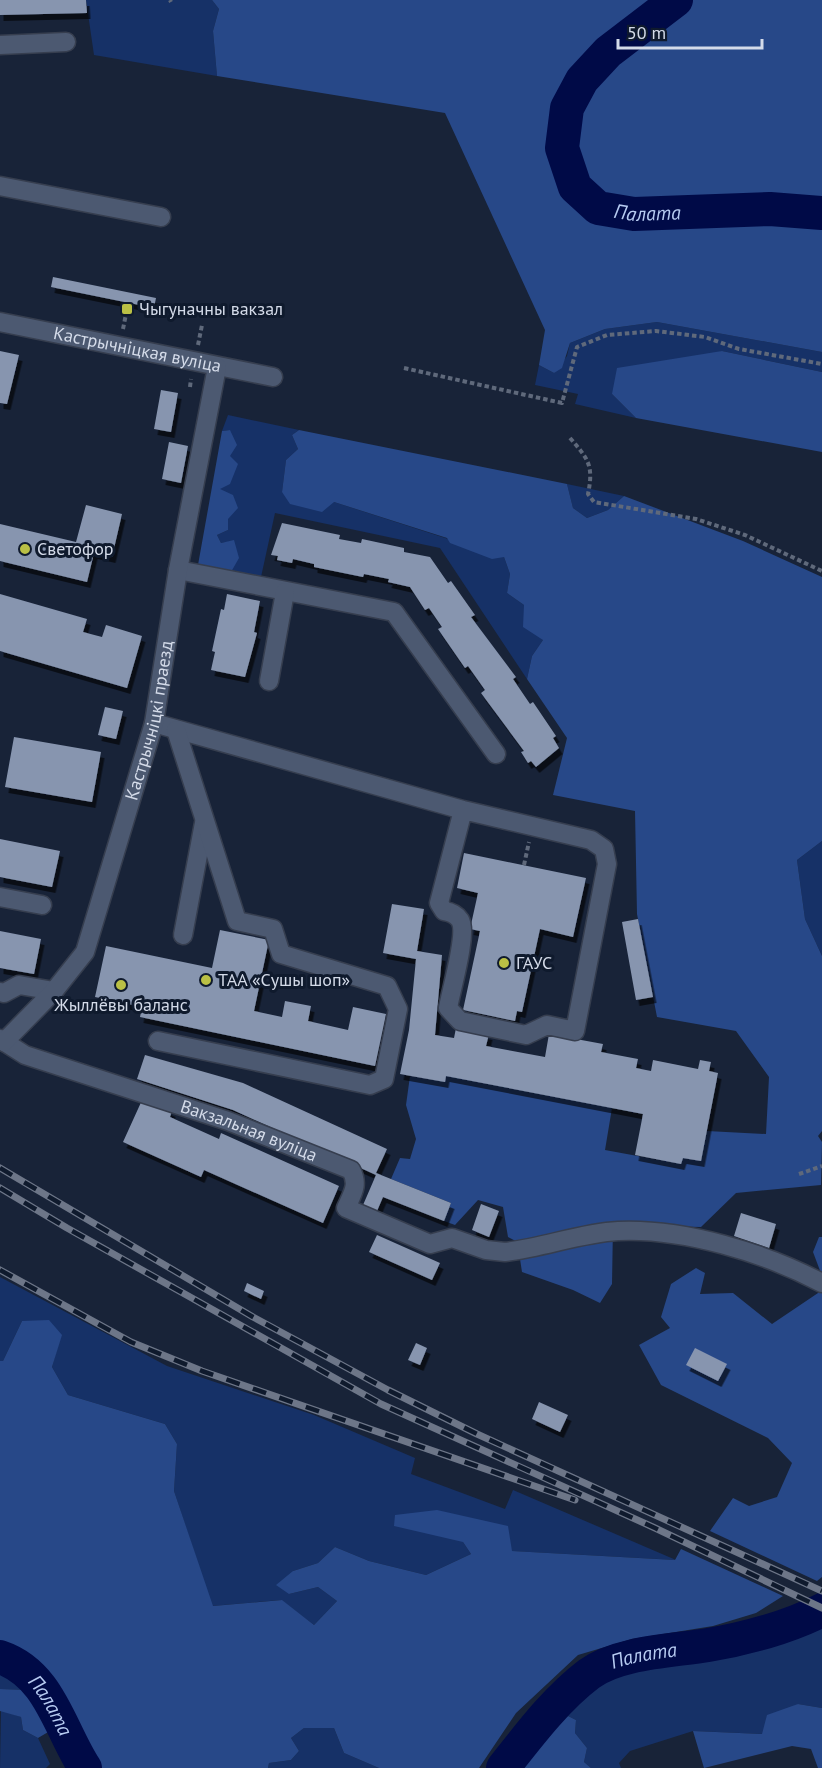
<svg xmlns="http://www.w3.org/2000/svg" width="822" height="1768" font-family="'PT Sans',sans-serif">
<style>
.green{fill:#163167}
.forest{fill:#274888}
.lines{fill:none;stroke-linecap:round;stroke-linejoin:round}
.river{stroke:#000a47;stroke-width:34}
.building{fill:#8795af;filter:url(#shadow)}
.minor-casing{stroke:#363e4f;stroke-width:21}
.path{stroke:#5f697b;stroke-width:4;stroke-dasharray:4.5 3;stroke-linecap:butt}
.minor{stroke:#4c5971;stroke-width:18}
.rail-casing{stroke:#6d7688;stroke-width:7}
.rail{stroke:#0f1a2d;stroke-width:4.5;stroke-dasharray:14;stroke-linecap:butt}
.poi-dot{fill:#bac045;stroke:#0f1a2d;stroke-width:2}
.labels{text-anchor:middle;stroke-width:6;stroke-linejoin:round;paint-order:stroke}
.poi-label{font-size:18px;fill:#d4dbe9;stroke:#0f1a2d;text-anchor:start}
.street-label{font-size:18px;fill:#d4dbe9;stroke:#0f1a2d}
.water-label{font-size:20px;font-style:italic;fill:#b6cbf1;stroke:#0f1a2d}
</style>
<defs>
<filter id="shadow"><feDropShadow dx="3.5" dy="6" stdDeviation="0" flood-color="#0009"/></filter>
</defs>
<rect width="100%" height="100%" fill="#182338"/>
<path class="green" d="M86,0H212L219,9L213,31L217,76L94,55Z
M657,322L822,352V372L722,351L612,394L636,418L575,404L578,394L535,385L539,365L554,373L567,356L570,343L605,329Z
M228,415L299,430L292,435L298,449L286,460L282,492L334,502L504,557L510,574L507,593L524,605L543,640L532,656L527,679L440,548L275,513L261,577L231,572L234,541L221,543L217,535L228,530L219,488L230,456V430L222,431Z
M567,484L624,496L608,510L587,518L573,508Z
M822,841V956L805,919L797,860Z
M0,1277L167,1366L314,1415L415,1458L411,1474L505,1509L513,1490L676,1560L511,1551L463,1542L471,1554L426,1575L369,1561L335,1547L318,1563L293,1571L289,1594L318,1587L337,1601L314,1625L281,1600L212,1606L174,1491L177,1444L165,1424L68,1395L52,1367L61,1335L22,1321L3,1361H0Z
M822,1624V1708L798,1704L763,1734L693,1731L630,1751L619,1763L621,1768H591L584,1762L587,1748L575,1733L576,1720L566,1715L603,1680L634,1667L714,1654Z
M0,1673L4,1674L27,1690L0,1689Z
M1,1710L21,1717L23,1730L38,1738L50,1764L46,1768H0Z
M304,1728H334L344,1753L379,1768H268L269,1763L291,1760L299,1751L291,1738Z"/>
<path class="forest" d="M212,0H822V352L657,322L605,329L570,343L562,368L554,373L539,365L545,330L445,113L217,76L213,31L219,9Z
M722,351L822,372V452L636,418L612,394L617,368Z
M230,430L237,445L230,456L238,464L230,484L220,489L233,495L238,508L228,519V530L217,535L221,543L234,540L239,558L231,572L198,565L222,431Z
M299,430L567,484L573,508L587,518L608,510L624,496L743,541L822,577V841L797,860L805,919L822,956V1131L818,1136L822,1142L821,1185L736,1193L701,1227L613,1225L612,1284L600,1303L573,1290L522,1272L520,1259L525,1246L508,1237L503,1207L478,1200L455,1225L444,1221L451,1203L391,1179L400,1158L410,1159L416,1139L406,1105L410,1076L445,1082L446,1076L612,1108L605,1150L681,1164L683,1158L701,1161L707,1131L766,1134L769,1077L736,1031L657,1017L637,914L635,811L553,795L567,738L527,679L532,656L543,640L523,627L524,605L507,593L510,574L504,557L492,559L450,543L447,538L334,502L322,512L290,504L282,492L286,460L298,449L292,435Z
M819,1237H822V1577L817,1581L710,1531L733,1498L749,1506L777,1497L792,1463L768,1438L661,1385L639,1345L670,1328L661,1317L671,1284L696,1268L705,1273L700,1294L733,1293L772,1324L821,1291L822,1276L813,1252Z
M49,1320L62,1335L52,1367L68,1395L165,1424L177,1444L174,1491L213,1606L282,1600L314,1625L337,1601L318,1587L289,1594L276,1585L293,1571L318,1563L335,1547L369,1561L426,1575L471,1554L463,1542L394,1526L395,1515L437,1510L508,1526L512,1551L675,1560L681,1549L783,1596L756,1613L713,1626L632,1639L578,1655L516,1713L479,1768H379L344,1753L334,1728H304L291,1738L299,1751L291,1760L269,1763L268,1768H102C73,1727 56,1655 0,1642V1361H3L22,1321Z
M0,1689L27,1690L55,1728L38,1738L23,1730L21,1717L0,1711Z
M798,1704L822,1708V1768H818L811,1749L792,1746L704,1768L693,1731L762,1734L767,1715Z
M566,1715L576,1720L575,1733L587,1748L584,1762L591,1768H521L546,1734Z"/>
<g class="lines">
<g class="river">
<path id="s1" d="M676,0L608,52L582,80L567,108L562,148L575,187L598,208L634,214L770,209L822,213"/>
<path id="s2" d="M0,1657C50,1674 59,1728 85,1768"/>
<path id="s3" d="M503,1768C529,1735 556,1699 589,1674C619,1652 673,1651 708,1645C745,1639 789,1627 822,1610"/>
</g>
</g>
<path class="building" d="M0,0H86L87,13L0,15Z
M53,277L156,298L154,308L51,287Z
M0,351L19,355L7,404L0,403Z
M161,390L178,393L171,432L154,429Z
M169,442L188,446L181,483L162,479Z
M86,505L122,514L112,557L94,553L87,582L0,561V524L76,542Z
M282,523L340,535L339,539L361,543L362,539L404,548V552L430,557L448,583L451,581L475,615L471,617L516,677L513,679L530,704L533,702L556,736L553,738L559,748L536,767L531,761L528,763L521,752L524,751L481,693L485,690L468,666L465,668L438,629L442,627L429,608L425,610L410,587L388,582L389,579L364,574L363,577L314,567V564L293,559L292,563L277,560L278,556L271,555Z
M0,594L87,619L83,632L102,637L106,625L142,636L127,688L0,651Z
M227,594L260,601L254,632L257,633L245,677L211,670L215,652L212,651L221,609L224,610Z
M105,707L123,711L116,739L98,735Z
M14,737L101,752L92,802L5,787Z
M0,839L60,851L52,887L0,877Z
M464,853L586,878L573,937L540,929L522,1012L517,1011L515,1021L463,1010L480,931L470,929L478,893L457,888Z
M392,904L424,909L417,951L442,955L435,1035L454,1038L456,1028L489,1034L486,1046L545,1057L549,1034L603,1044L601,1052L638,1059L636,1068L651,1071L653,1060L698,1069L700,1060L711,1062L709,1071L718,1073L701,1161L683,1158L681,1164L635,1155L643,1114L446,1076L445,1082L400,1074L409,1030L416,959L383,953Z
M638,919L653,997L636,1000L622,922Z
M220,930L269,940L254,1011L282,1017L285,1001L311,1006L308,1021L348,1030L353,1007L386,1014L375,1066L140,1017L142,1007L95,997L106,946L212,968Z
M0,931L41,939L34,974L0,968Z
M145,1055L243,1083L387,1149L376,1173L451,1203L444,1221L383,1197L374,1218L360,1212L376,1175L233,1110L137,1079Z
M143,1098L172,1111L170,1117L219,1139L221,1133L339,1186L323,1223L204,1170L201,1177L123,1142Z
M481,1204L499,1211L489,1237L472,1230Z
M741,1213L776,1224L769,1248L734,1236Z
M377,1235L440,1263L432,1280L369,1252Z
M247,1283L264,1291L261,1299L244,1291Z
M416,1343L427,1348L420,1365L408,1360Z
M695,1348L727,1364L718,1381L686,1365Z
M539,1402L568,1415L560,1432L532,1419Z"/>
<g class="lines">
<g class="minor-casing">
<g id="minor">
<path d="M0,45L66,42"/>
<path d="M0,186L161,217"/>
<path id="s4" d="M0,322L273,377"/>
<path d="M178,570L394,612L496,754"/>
<path d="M269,681L285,592"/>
<path d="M154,723L463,810L591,840L604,849L607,864L575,1031L547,1025L526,1035L460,1021L448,1008C451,990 468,933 460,920C456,914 451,912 444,911L439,903L463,810"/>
<path d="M0,897L42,905"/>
<path d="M183,935L204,823"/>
<path d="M0,992L4,993L19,985L54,991"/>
<path id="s5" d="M0,1039L25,1055L228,1121L351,1170C359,1184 353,1193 346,1208L430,1244L452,1238L486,1250L505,1252C543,1248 580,1233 618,1231C684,1228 765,1253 822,1283"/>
<path d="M158,1041L370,1085L384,1079L398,1009L387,986L281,954L273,929L237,921L176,730"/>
<path id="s6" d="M4,1042L54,991L85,952L154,723L178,570L217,367"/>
</g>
</g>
<path class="path" d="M170,0L171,2
M123,329L127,309
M198,345L202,325
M404,368L562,403L577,347L607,335L656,331L705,337L739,349L822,364
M190,387L191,379
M570,438C588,459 594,465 588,494L594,502L696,519L745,535L822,571
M524,865L529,842
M799,1174L822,1166"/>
<use href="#minor" class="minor"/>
<g class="rail-casing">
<path id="rail" d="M0,1168L253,1317L388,1390L477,1434L822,1591
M0,1188L67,1228L381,1404L655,1528L822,1608
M0,1270L131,1342L202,1371L575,1500"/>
</g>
<use href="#rail" class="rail"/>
</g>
<g class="poi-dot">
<rect x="121" y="303" width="12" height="12" rx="3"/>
<circle cx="25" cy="549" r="6"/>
<circle cx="504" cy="963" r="6"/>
<circle cx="206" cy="980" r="6"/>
<circle cx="121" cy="985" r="6"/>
</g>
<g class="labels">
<g class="poi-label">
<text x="139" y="315">Чыгуначны вакзал</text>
<text x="37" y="555">Светофор</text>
<text x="516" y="969">ГАУС</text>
<text x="218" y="986">ТАА «Сушы шоп»</text>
<text x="121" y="1011" text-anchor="middle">Жыллёвы баланс</text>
</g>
<g class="street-label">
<text dy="6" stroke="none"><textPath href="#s4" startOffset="140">Кастрычніцкая вуліца</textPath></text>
<text dy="6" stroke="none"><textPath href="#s6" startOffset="362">Кастрычніцкі праезд</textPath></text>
<text dy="6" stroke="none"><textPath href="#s5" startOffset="266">Вакзальная вуліца</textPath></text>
</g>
<g class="water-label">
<text dy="7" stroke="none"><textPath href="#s1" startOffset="318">Палата</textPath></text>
<text dy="7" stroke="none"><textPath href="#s3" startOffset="186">Палата</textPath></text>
<text dy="7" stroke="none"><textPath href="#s2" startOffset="72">Палата</textPath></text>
</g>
</g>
<path d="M618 39v9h144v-9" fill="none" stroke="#d4dbe9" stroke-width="3"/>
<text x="627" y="39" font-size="18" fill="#d4dbe9" stroke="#0f1a2d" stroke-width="4.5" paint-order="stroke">50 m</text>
</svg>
